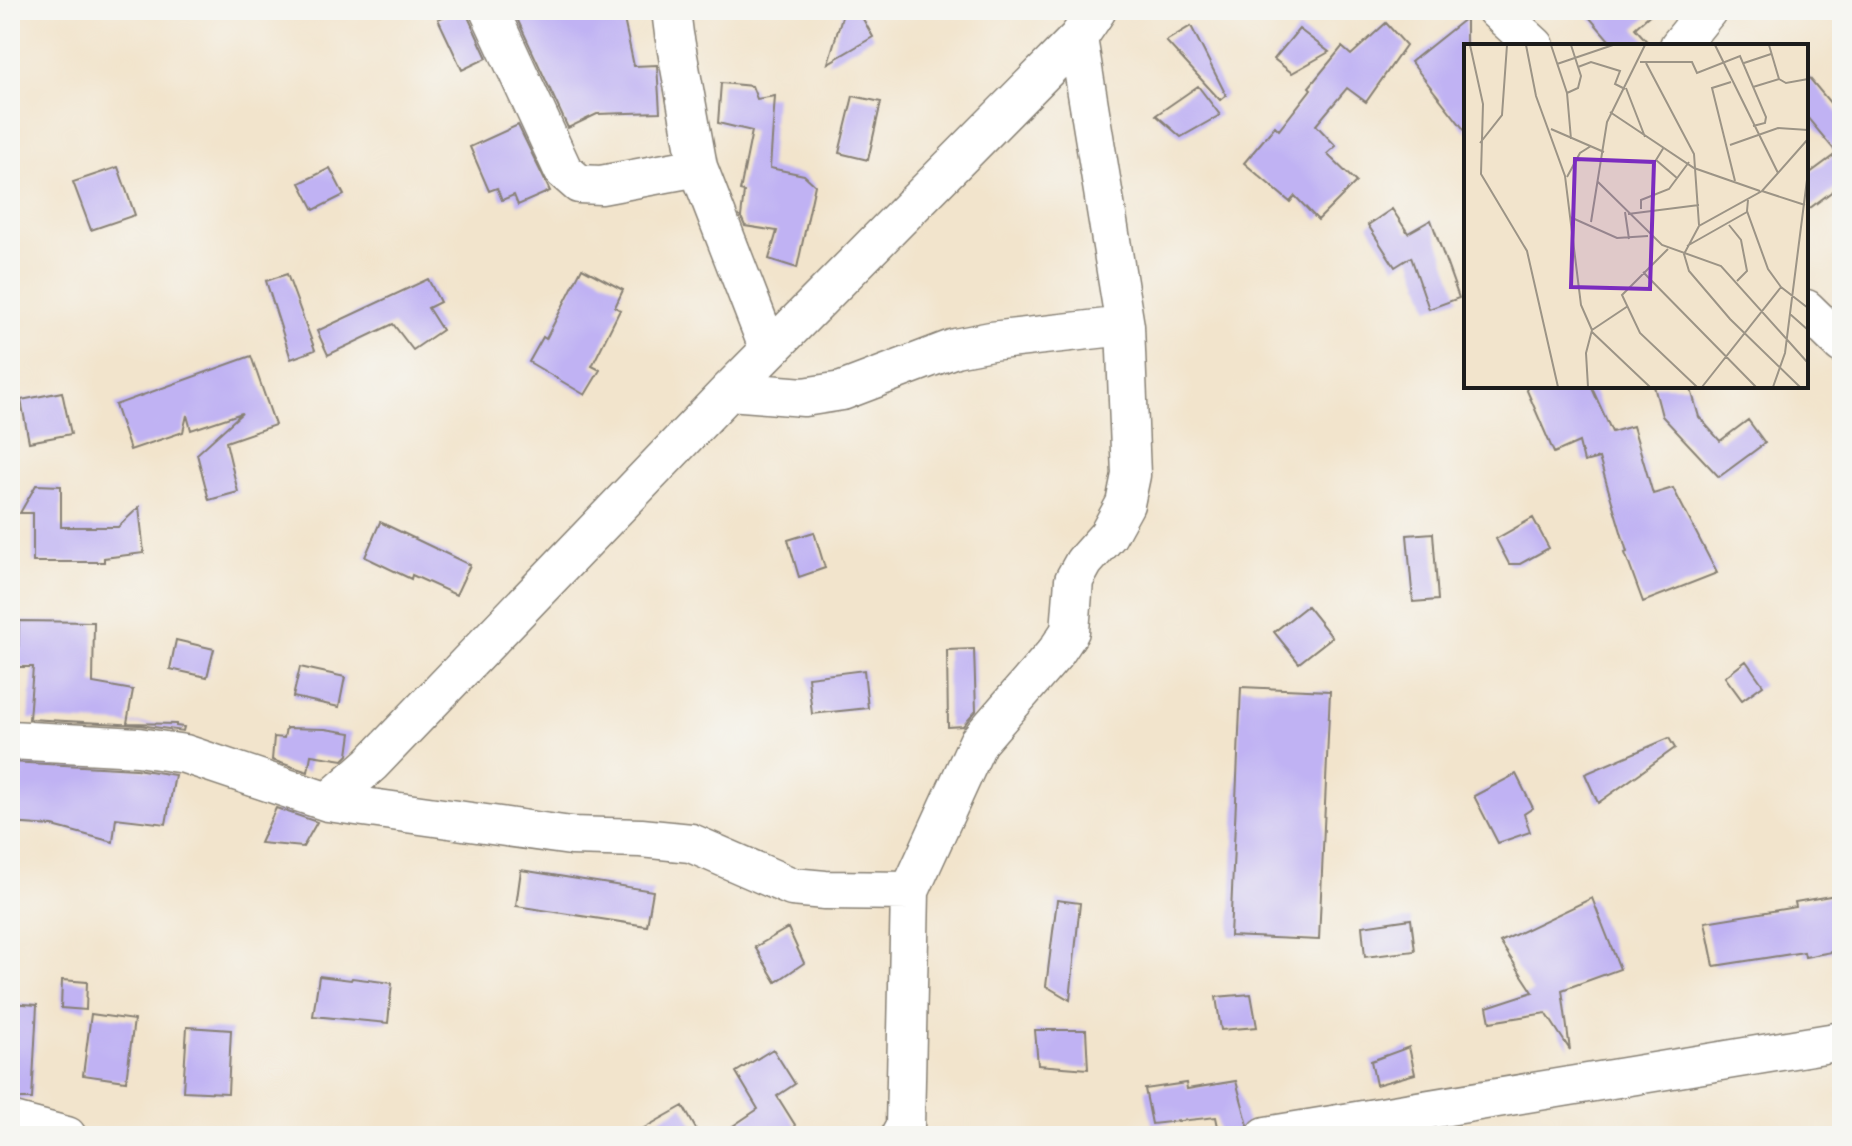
<svg xmlns="http://www.w3.org/2000/svg" width="1852" height="1146" font-family="'Shantell Sans',sans-serif">
<style>
.building{fill:#c0b2f3}
.lines{fill:none;stroke-linecap:round;stroke-linejoin:round}
.street-casing{stroke:#878074;stroke-width:41}
.street{stroke:#fff;stroke-width:38}
.inset-road{fill:none;stroke:#9c9486;stroke-width:2}
.view{fill:#7b2cbf;fill-opacity:0.15;stroke:#7b2cbf;stroke-width:4}
.inset-edge{fill:none;stroke:#1c1c1c;stroke-width:4}
</style>
<rect width="100%" height="100%" fill="#f6f6f2"/>
<filter id="ink" filterUnits="userSpaceOnUse"><feTurbulence type="fractalNoise" baseFrequency=".0125" numOctaves="2"/><feDisplacementMap in="SourceGraphic" scale="16" xChannelSelector="R" yChannelSelector="G"/><feConvolveMatrix kernelMatrix="1 2 1 2 8 2 1 2 1" color-interpolation-filters="sRGB"/></filter>
<filter id="wash" filterUnits="userSpaceOnUse"><feTurbulence type="fractalNoise" baseFrequency=".006" numOctaves="4" result="noise"/><feDisplacementMap in="SourceGraphic" scale="32" xChannelSelector="R" yChannelSelector="G"/><feGaussianBlur stdDeviation="1.8" result="paint"/><feColorMatrix in="noise" values="0 0 0 0 0 0 0 0 0 0 0 0 0 0 0 0 0 1.4 0 .05"/><feComposite in="paint" operator="in"/></filter>
<g filter="url(#wash)">
<rect width="100%" height="100%" fill="#f2e4cc"/>
<g id="blocks">
<path class="building" d="M458,10H467L469,19L487,58L462,70L438,19Z
M513,10H622L634,66L657,65L660,112L597,114L568,128Z
M844,10H858L873,37L828,63Z
M1583,10H1655L1635,28L1651,46H1614Z
M1466,18V132L1411,62Z
M1386,23L1406,45L1366,102L1347,88L1316,125L1336,146L1327,154L1356,182L1318,220L1295,196L1290,202L1244,163L1275,126L1279,130L1311,89L1309,87L1342,47L1351,55Z
M1191,26L1226,95L1220,100L1166,41Z
M1299,29L1329,52L1292,73L1274,59Z
M1806,74L1842,117V184L1806,211V176L1837,153L1806,116Z
M721,83L752,86L757,99L775,96L770,168L804,175L815,185L797,268L769,259L777,231L745,226L741,217L744,192L740,191L752,131L718,123Z
M1198,86L1220,115L1181,137L1156,115Z
M853,96L881,102L868,160L839,153Z
M518,125L550,191L518,205L514,195L502,200L497,188L489,191L470,147Z
M118,167L135,215L91,230L73,182Z
M330,168L344,195L314,210L300,183Z
M1392,209L1408,233L1431,220L1459,298L1429,309L1411,257L1395,267L1368,225Z
M582,268L623,290L615,307L620,310L592,366L600,370L585,395L529,362L543,337L546,339Z
M287,274L315,350L291,359L266,281Z
M428,279L440,302L428,308L442,330L413,350L393,324L328,355L317,331Z
M251,356L275,425L226,442L238,492L209,500L197,454L242,413L191,430L187,415L183,432L130,450L115,405Z
M1525,386H1591L1612,432L1633,426L1653,494L1673,488L1717,573L1643,602L1625,553L1627,552L1599,458L1584,462L1579,442L1554,453Z
M1654,386H1690L1699,417L1720,441L1748,420L1765,443L1719,477L1662,416Z
M62,392L71,434L29,442L21,400Z
M36,485L61,486V527H118L139,507L144,553L104,558V562H33V513H20Z
M1533,518L1549,548L1520,564H1509L1496,539Z
M380,522L470,565L456,595L412,575L411,579L365,557Z
M814,532L825,568L799,577L788,540Z
M1433,533L1438,600L1413,602L1407,535Z
M1307,606L1332,637L1299,663L1274,632Z
M19,621L94,622L93,683L133,690L127,723L176,724V726L184,727L183,731L139,725L29,719L33,667H18Z
M176,640L214,649L207,677L170,669Z
M974,649L976,711L963,726L948,727L947,650Z
M1746,661L1763,685L1742,700L1725,677Z
M300,667L345,677L339,707L293,697Z
M864,670L868,708L812,714L808,677Z
M1241,687L1330,691L1319,940L1230,936Z
M286,728L325,729L351,733L348,755L343,760L311,755L308,772L272,760L274,737L284,738Z
M1669,738L1675,748L1598,803L1585,774Z
M10,762L136,769L175,775L166,824L116,818L113,842L53,826L10,823Z
M1516,774L1533,808L1524,814L1530,832L1498,843L1474,796Z
M276,808L317,822L303,847L260,843Z
M521,870L653,891L647,926L516,906Z
M1842,894V950L1805,957L1804,952L1714,966L1705,922L1796,907L1795,902Z
M1592,898L1620,969L1562,990L1570,1050L1546,1013L1490,1022L1487,1007L1533,992L1500,942Z
M1057,900L1080,903L1070,1000L1046,986Z
M1411,919L1415,951L1365,957L1362,926Z
M788,928L804,963L776,982L755,947Z
M319,976L351,980L352,978L392,983L388,1023L313,1016Z
M62,980L87,982L86,1010L61,1008Z
M1251,994L1257,1027L1221,1030L1216,997Z
M10,1003L37,1005L32,1099H10Z
M91,1014L134,1020L126,1081L83,1075Z
M187,1027L231,1030L228,1093L183,1091Z
M1035,1030H1086L1088,1069L1038,1065Z
M1409,1047L1415,1074L1376,1085L1371,1061Z
M773,1049L795,1084L777,1096L802,1136H718L758,1109L736,1072Z
M1236,1081L1248,1125L1245,1130L1220,1136L1216,1117L1152,1124L1145,1089L1186,1083L1187,1089Z
M683,1106L700,1136H630Z"/>
</g>
</g>
<g filter="url(#ink)">
<use href="#blocks" fill-opacity="0" stroke="#878074" stroke-width="2"/>
<g class="lines">
<g class="street-casing">
<path id="street" d="M489,10L563,170L579,184L601,185L698,167
M671,10L674,34L698,167L769,350
M1496,10L1535,46
M1679,46L1708,10
M1806,309L1842,344
M729,391L804,397L842,391L955,348L991,341L1125,326
M10,740L138,747L185,754L328,802L571,836L641,838L691,843L792,887L825,890L910,891
M328,802L371,764L729,391L1078,38L1097,10
M10,1121L67,1136
M900,1136L905,1127L910,891L978,742L1056,652L1070,631L1074,580L1084,562L1108,535L1125,504L1131,475L1125,326L1078,38
M1266,1136L1842,1041"/>
</g>
<use href="#street" class="street"/>
</g>
</g>
<g transform="translate(1464 44)">
<rect width="344" height="344" fill="#f2e4cc"/>
<path class="inset-road" d="M6,1L19,60L17,130L63,207L94,343M62,1L72,52L101,132L117,261L128,286M87,1L103,49L107,95M251,1L314,129M305,1L315,35M176,18H228L233,29L276,12L302,73L301,79L289,82M182,19L230,110L235,181M280,19L307,10M93,20L149,1M114,23L127,18L156,27L151,40L161,45M267,38L248,44L271,137M289,43L315,35L322,39L344,35M162,44L181,93M103,49L114,44L117,32L107,1M146,68L230,124L296,147M87,85L140,108M16,99L38,71L43,1M266,101L314,84L344,86M200,103L192,116L213,134M103,133L116,109L127,102M134,138L198,201L257,222L344,319M298,147L341,161M284,156L283,167L304,225L317,243L344,264M177,165V156L205,145L225,118M161,168L165,195M164,170L235,161M106,173L153,194L184,192M127,178L143,78L181,1M265,181L277,196L283,227L273,237M223,202L283,168M204,205L158,251L176,289L233,343M179,228L292,343M326,270L344,286M128,288L186,343M124,343L122,309L128,286L164,262M238,343L317,243M309,343L321,309L344,128M336,343L266,275L225,227L220,210L235,182L298,147L344,95"/>
<path class="view" d="M111,115L190,118L186,245L107,243Z"/>
<rect width="344" height="344" class="inset-edge"/>
</g>
<rect width="1852" height="1146" fill="none" stroke="#f6f6f2" stroke-width="40"/>
</svg>
